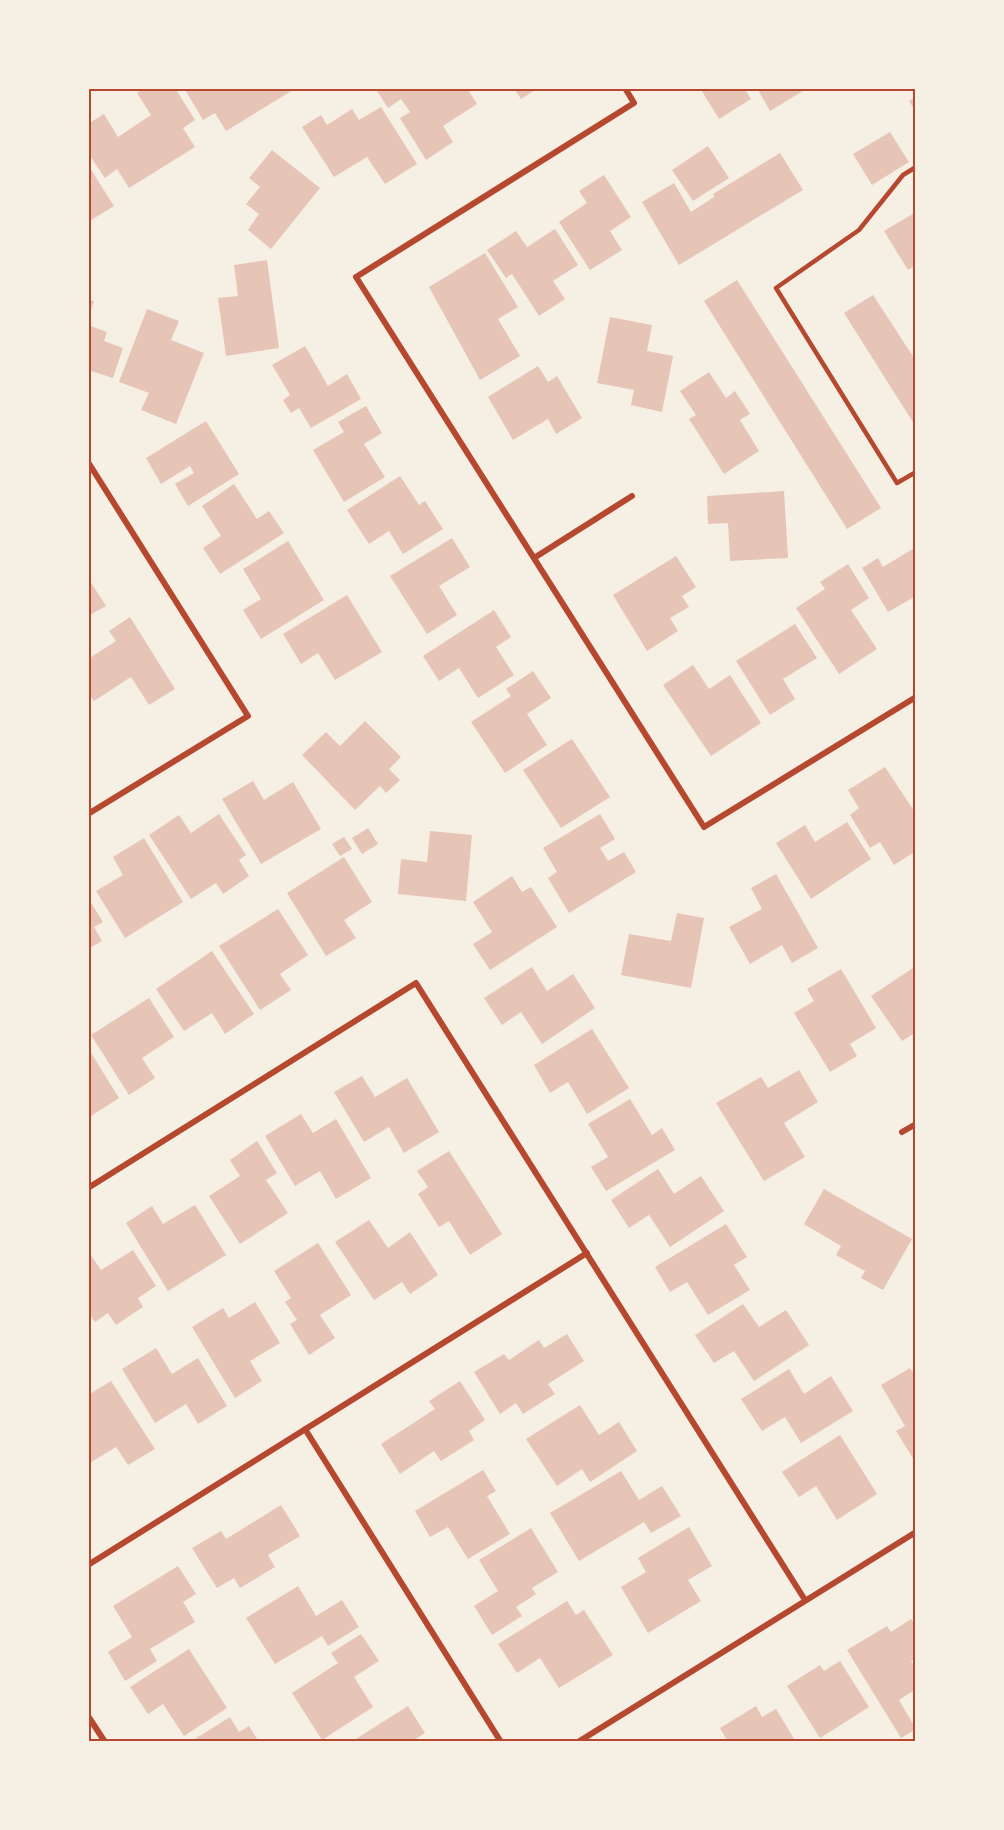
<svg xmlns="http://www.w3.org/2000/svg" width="1004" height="1830" font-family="'Asap Condensed',sans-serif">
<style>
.building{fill:#e6c5b7}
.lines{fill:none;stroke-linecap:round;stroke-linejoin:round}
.service{stroke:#b5482f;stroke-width:4.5}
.minor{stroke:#b5482f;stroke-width:6}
.neatline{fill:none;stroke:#b5482f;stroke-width:2}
</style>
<rect width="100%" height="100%" fill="#f6efe4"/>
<path class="building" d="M144,88H175L195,120L183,128L195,147L129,188L117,169L105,178L88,153V124L104,114L118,137L151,115L137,93Z
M184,88H292L293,90L226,131L215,113L203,120Z
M375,88H467L477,104L443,126L453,142L426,160L400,118L410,112L401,99L388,108Z
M514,88H538L521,99Z
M700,88H744L751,99L719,119Z
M757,88H801L803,91L770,111Z
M916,97V112L909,101Z
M381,107L417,164L385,184L367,157L334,177L302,127L321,115L327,125L352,109L359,120Z
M890,132L909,162L872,185L853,154Z
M708,146L729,178L693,201L672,170Z
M272,150L320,188L271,249L248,230L259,214L246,204L260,187L249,178Z
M780,153L803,190L679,265L642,202L674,183L691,212L714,197L713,194Z
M88,165L114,206L88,222Z
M604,175L631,217L610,231L622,250L590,270L559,222L587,203L579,191Z
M916,212V265L908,270L884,231Z
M555,229L578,265L553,281L565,299L539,316L512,274L506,278L487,250L516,231L527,247Z
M485,253L518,307L498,319L520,356L480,380L429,287Z
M267,260L279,348L226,356L218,298L238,296L234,265Z
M737,280L881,508L847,529L704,301Z
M873,295L916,361V427L844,313Z
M88,300L94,301L89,315H88Z
M147,309L179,321L171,340L204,353L176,424L141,410L149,393L119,382Z
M610,317L652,325L647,351L673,356L662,412L631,405L634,390L597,383Z
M88,325L107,332L104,341L123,348L113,378L88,370Z
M305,346L328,386L347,374L361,399L311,428L299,408L291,413L283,400L290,395L272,365Z
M538,366L548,382L557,376L582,418L556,434L548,419L513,440L488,397Z
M709,372L726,398L735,391L750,414L740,420L759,451L724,474L689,419L696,415L680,391Z
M366,406L382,433L364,444L385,477L344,502L313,450L344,432L338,422Z
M206,421L239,474L188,506L175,484L194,473L190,466L161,484L146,458Z
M400,476L419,505L425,501L443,529L403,554L389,531L369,544L347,510Z
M234,484L257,519L269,511L284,533L220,574L203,548L221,536L202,506Z
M784,491L788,558L730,561L728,523L708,524L707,496Z
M452,538L470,567L439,586L457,615L427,634L390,576Z
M288,541L324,600L261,639L243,610L261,599L243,569Z
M916,547V596L888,612L862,568L878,558L883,567Z
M676,556L696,587L682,596L689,607L670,618L678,631L647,651L613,595Z
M848,564L869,598L851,610L877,649L839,674L796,608L825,589L820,582Z
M88,578L106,606L88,616Z
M347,595L382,652L335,680L318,653L301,664L283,634Z
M494,610L511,637L496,647L514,675L478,698L459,668L439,681L423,656Z
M130,617L175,689L149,705L131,677L94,701L88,692V659L116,641L109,631Z
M795,624L817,658L783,679L795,699L770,715L736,661Z
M693,665L709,689L730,675L761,723L711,756L663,685Z
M533,671L551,698L527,714L547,745L505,773L471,722L511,696L506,689Z
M365,721L401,757L389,769L400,780L386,793L380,786L355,810L302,755L326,732L340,746Z
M572,739L610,797L561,828L523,770Z
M885,767L916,814V851L894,865L880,842L870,848L850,815L859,808L848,790Z
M253,781L264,800L293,782L321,829L261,864L222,799Z
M219,814L246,855L239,860L249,876L223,894L216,883L191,899L149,835L179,815L191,833Z
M600,814L615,839L600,848L608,861L624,852L636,872L569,913L548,878L557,872L543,848Z
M847,822L871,859L811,899L776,843L805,825L815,842Z
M368,828L378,844L362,854L352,838Z
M430,831L472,835L466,901L398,894L401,859L427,862Z
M344,837L352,849L340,856L332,844Z
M144,838L183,902L125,938L96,891L123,875L113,857Z
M344,857L372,902L344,920L356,938L326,956L287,893Z
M776,874L818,948L792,963L782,945L750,964L729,927L762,909L751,888Z
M512,876L522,892L531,887L557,927L490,970L473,944L492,932L473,902Z
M88,898L103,922L94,927L102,941L88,949Z
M278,909L308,955L280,974L291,990L260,1010L219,946Z
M677,913L704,918L691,988L621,975L629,934L671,941Z
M212,951L254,1014L225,1034L212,1013L184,1031L156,989Z
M916,966V1032L902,1041L871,996Z
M532,967L547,991L573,974L595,1008L542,1044L521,1012L502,1025L484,998Z
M841,969L876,1028L850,1044L857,1056L830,1072L794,1013L814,1001L807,989Z
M149,998L174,1037L142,1058L155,1078L129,1095L91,1035Z
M592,1029L629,1088L587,1114L568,1082L550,1093L534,1065Z
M88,1048L119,1098L91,1116L88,1111Z
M799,1070L818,1102L784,1123L805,1157L764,1181L716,1103L761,1077L768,1088Z
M362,1076L375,1097L407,1078L439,1132L404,1153L389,1127L364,1142L334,1092Z
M630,1099L652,1135L662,1128L675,1150L606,1191L591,1167L608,1157L588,1124Z
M301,1114L313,1133L336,1119L371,1178L336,1199L320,1171L295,1186L265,1136Z
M257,1141L277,1173L266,1180L288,1213L240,1244L209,1196L240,1176L230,1160Z
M449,1151L502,1234L470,1255L449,1221L439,1227L418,1194L428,1187L417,1171Z
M658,1169L674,1194L701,1176L724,1211L670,1247L649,1215L629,1228L611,1200Z
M824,1189L912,1239L883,1290L861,1278L865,1271L836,1255L841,1246L804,1224Z
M195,1205L226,1255L168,1291L126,1223L152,1206L163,1224Z
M369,1220L388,1248L410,1232L438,1275L410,1294L402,1282L374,1300L335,1242Z
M726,1224L747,1257L734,1265L750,1290L708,1315L687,1282L670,1292L655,1267Z
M318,1243L351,1295L320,1315L335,1338L309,1355L290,1324L297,1320L285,1302L291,1298L274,1271Z
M133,1250L156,1286L138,1298L143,1307L116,1325L108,1313L95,1322L88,1312V1251L101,1270Z
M255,1302L280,1343L250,1361L262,1381L235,1398L192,1327L223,1308L229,1318Z
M743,1304L759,1327L786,1310L809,1345L754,1381L734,1351L714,1363L695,1335Z
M567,1334L584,1361L548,1384L555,1394L523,1414L516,1403L500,1414L474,1372L504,1354L509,1360L539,1340L544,1348Z
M156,1348L172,1374L198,1358L227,1406L198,1424L186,1404L155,1423L122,1369Z
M910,1368L916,1377V1463L896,1431L905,1426L881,1385Z
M789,1369L804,1394L831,1376L853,1411L801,1443L785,1417L762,1431L741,1399Z
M111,1381L155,1449L128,1465L116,1447L88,1464V1395Z
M460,1381L485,1420L469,1431L474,1440L441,1461L434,1451L400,1474L381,1444L435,1409L429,1401Z
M580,1405L599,1435L619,1422L637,1451L590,1482L582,1469L557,1486L526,1439Z
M840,1435L877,1494L837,1520L816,1486L799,1497L782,1472Z
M483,1470L496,1491L487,1496L510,1534L468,1559L448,1527L430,1537L415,1511Z
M621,1471L639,1500L662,1486L681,1516L651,1533L644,1522L579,1561L550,1513Z
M281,1505L300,1536L268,1555L275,1567L240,1588L234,1578L217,1588L192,1548L221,1531L226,1539Z
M689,1527L712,1566L688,1580L701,1601L648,1633L621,1587L646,1572L638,1558Z
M531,1528L558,1572L532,1588L536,1594L516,1607L522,1616L492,1635L474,1606L498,1591L479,1560Z
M178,1566L196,1594L183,1602L195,1622L150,1649L157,1661L125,1681L108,1652L132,1637L113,1606Z
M298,1586L316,1616L342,1600L359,1627L328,1646L322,1636L275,1664L246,1618Z
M567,1601L576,1615L584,1610L613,1655L559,1688L540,1658L517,1673L498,1644Z
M911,1619L916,1627V1658L911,1661L916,1669V1689L899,1700L916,1729L901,1738L847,1650L887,1626L891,1632Z
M361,1634L379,1661L354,1677L373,1707L322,1740L292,1693L338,1663L331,1653Z
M189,1649L227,1708L184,1736L163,1704L148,1714L130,1687Z
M840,1661L869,1707L820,1738L787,1686L820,1665L824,1671Z
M408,1706L425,1733L411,1742H351Z
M756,1706L762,1717L776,1709L796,1742H728L720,1728Z
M230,1717L239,1732L249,1726L259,1742H190Z"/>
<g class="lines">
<path class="service" d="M916,167L903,175L859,230L776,288L897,483L916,472"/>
<path class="minor" d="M625,88L634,103L356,277L704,827L916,697
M88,462L248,716L88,814
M534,558L632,496
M902,1132L916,1124
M88,1188L416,983L805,1600
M305,1429L501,1742
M88,1565L587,1253
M88,1716L105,1742
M578,1742L916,1532"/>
</g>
<rect width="1004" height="1830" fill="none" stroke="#f6efe4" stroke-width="180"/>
<rect x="90" y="90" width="824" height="1650" class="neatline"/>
</svg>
